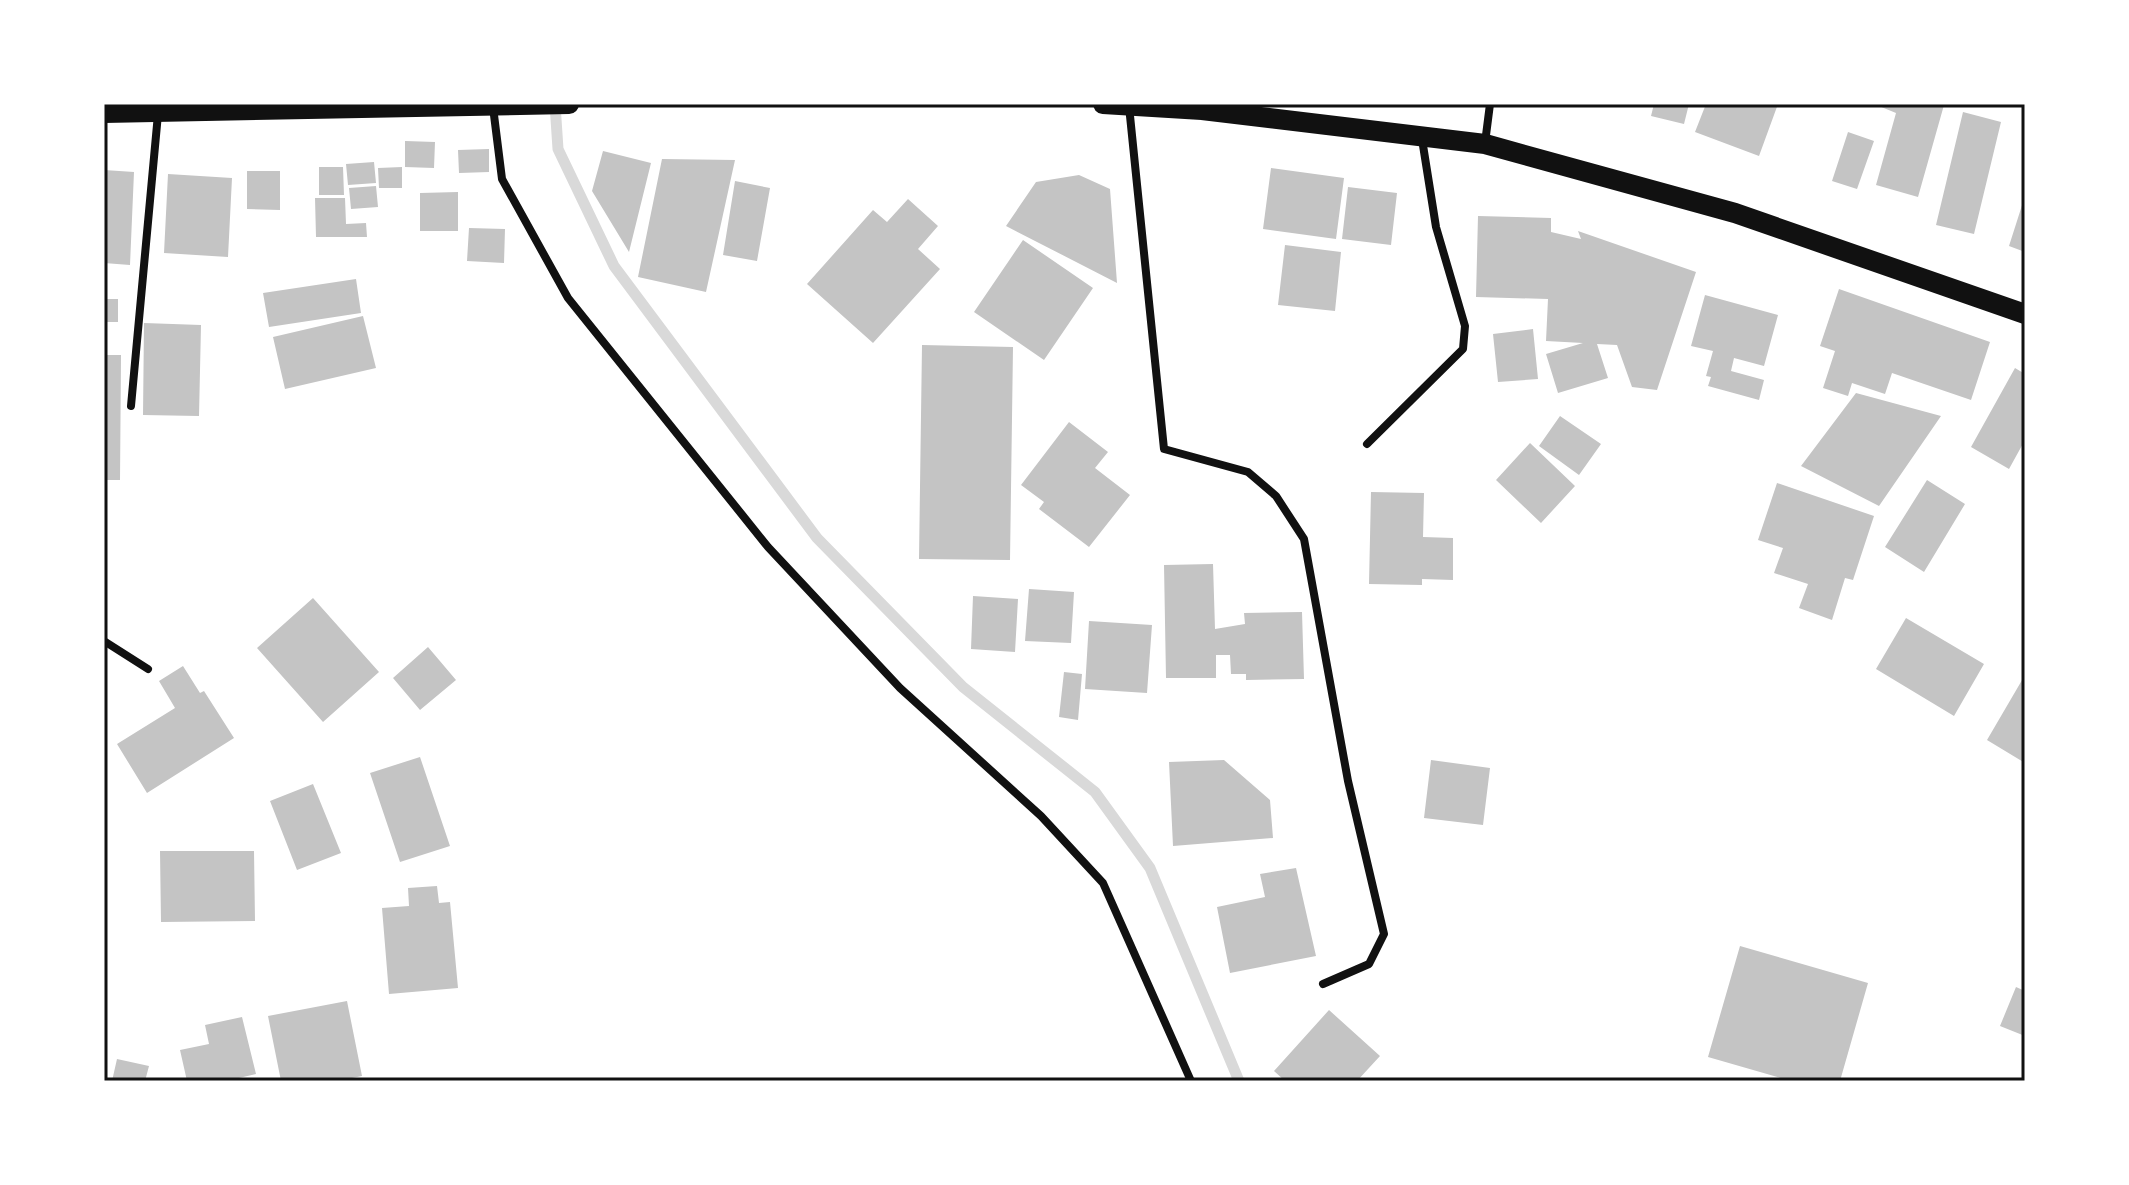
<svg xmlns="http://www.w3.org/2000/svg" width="2129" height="1185" font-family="'Noto Sans',sans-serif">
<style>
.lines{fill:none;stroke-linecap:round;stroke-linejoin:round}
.stream{stroke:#d9d9d9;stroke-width:11}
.building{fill:#c4c4c4}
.minor{stroke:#111;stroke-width:8}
.primary{stroke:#111;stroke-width:20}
.neatline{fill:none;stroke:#111;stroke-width:3}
</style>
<rect width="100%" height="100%" fill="#fff"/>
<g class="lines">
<path class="stream" d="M555,104L558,149L614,266L817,538L963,687L1095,792L1150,868L1239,1081"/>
</g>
<path class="building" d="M1654,104H1689L1684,124L1651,116Z
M1706,104H1778L1759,156L1695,132Z
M1874,104L1944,105L1918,197L1876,185L1896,113Z
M1963,112L2001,122L1974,234L1936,225Z
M1848,132L1874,141L1857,189L1832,181Z
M405,141L435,142L434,168L405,167Z
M489,149V172L459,173L458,150Z
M603,151L651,163L629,252L592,191Z
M662,159L735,160L706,292L638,277Z
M374,162L376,183L348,185L346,164Z
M319,167H343L344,195H319Z
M402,167V188H379L378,168Z
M1271,168L1344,178L1336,239L1263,229Z
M104,170L134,172L130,265L104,263Z
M247,171H280V210L247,209Z
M168,174L232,178L228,257L164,253Z
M1079,175L1110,189L1117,283L1006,226L1036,182Z
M735,181L770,188L757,261L723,255Z
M376,186L378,207L351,209L349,188Z
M1348,187L1397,193L1391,245L1342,239Z
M458,192V231H420V193Z
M315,198H345L346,224L366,223L367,237H316Z
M908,199L938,226L918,249L940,269L873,343L807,284L873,210L887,222Z
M2024,199H2025V252L2009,246Z
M1478,216L1551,218V232L1581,239L1578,231L1696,272L1657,390L1632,387L1617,345L1597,344L1608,378L1558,393L1546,354L1583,343L1546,341L1548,299L1476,297Z
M469,228L505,229L504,263L467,261Z
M1023,240L1093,288L1044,360L974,312Z
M1285,245L1341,252L1335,311L1278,305Z
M356,279L361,313L269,327L263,293Z
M1839,289L1990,342L1971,400L1892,373L1885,394L1852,383L1848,396L1823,388L1835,351L1820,346Z
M1705,295L1778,315L1764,366L1734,358L1731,371L1764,380L1759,400L1708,386L1711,377L1706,376L1713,351L1691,346Z
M104,299H118V322H104Z
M363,316L376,368L285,389L273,337Z
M144,323L201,325L199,416L143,415Z
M1533,329L1538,379L1498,382L1493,334Z
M922,345L1013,347L1010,560L919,559Z
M104,355H121L120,480H104Z
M2015,368L2025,374V440L2009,469L1971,447Z
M1856,393L1941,416L1879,506L1801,466Z
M1560,416L1601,444L1579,475L1539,446Z
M1069,422L1108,452L1095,468L1130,495L1089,547L1039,509L1044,502L1021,485Z
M1530,443L1575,486L1541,523L1496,480Z
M1927,480L1965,504L1924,572L1885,547Z
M1777,483L1874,516L1853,580L1845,578L1832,620L1799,608L1808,584L1774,573L1783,548L1758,540Z
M1371,492L1424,493L1423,537L1453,538V580L1422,579V585L1369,584Z
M1213,564L1215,629L1245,624L1244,613L1302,612L1304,679L1246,680V674H1231L1230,655H1216V678H1166L1164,565Z
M1029,589L1074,592L1071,643L1025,641Z
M973,596L1018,599L1015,652L971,649Z
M313,598L379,672L323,722L257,648Z
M1906,618L1984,664L1954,716L1876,669Z
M1089,621L1152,625L1147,693L1085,689Z
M428,647L456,680L420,710L393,678Z
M183,666L200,693L204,691L234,738L147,793L117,744L175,708L159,681Z
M1064,672L1082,674L1078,720L1059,717Z
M2025,675V763L1987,740Z
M420,757L450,846L400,862L370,773Z
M1224,760L1270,800L1273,838L1173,846L1169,762Z
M1431,760L1490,768L1483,825L1424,818Z
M313,784L341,853L297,870L270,801Z
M160,851H254L255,921L161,922Z
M1296,868L1316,956L1230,973L1217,907L1265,897L1260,874Z
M437,886L439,903L450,902L458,988L389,994L382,908L409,906L408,888Z
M1740,946L1868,983L1840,1081H1791L1708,1057Z
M2016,987L2025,991V1036L2000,1026Z
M347,1001L362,1076L337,1081H281L268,1016Z
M1329,1010L1380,1056L1357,1081H1285L1274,1071Z
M242,1017L256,1074L226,1081H187L180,1050L209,1044L205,1025Z
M117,1059L149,1066L145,1081H112Z"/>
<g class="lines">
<path class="minor" d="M1129,106L1164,449L1248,472L1276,496L1304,539L1348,781L1384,934L1369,964L1323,984
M493,107L502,179L568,298L768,547L900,688L1041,816L1103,883L1191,1081
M1485,143L1490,104
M131,406L158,114
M1367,444L1463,349L1465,326L1436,227L1422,139
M104,641L148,669"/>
<path class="primary" d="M1103,104L1202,110L1485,144L1735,213L2025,314
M104,113L569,104"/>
</g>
<rect width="2129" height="1185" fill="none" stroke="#ffffff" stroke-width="212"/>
<rect x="106" y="106" width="1917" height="973" class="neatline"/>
</svg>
